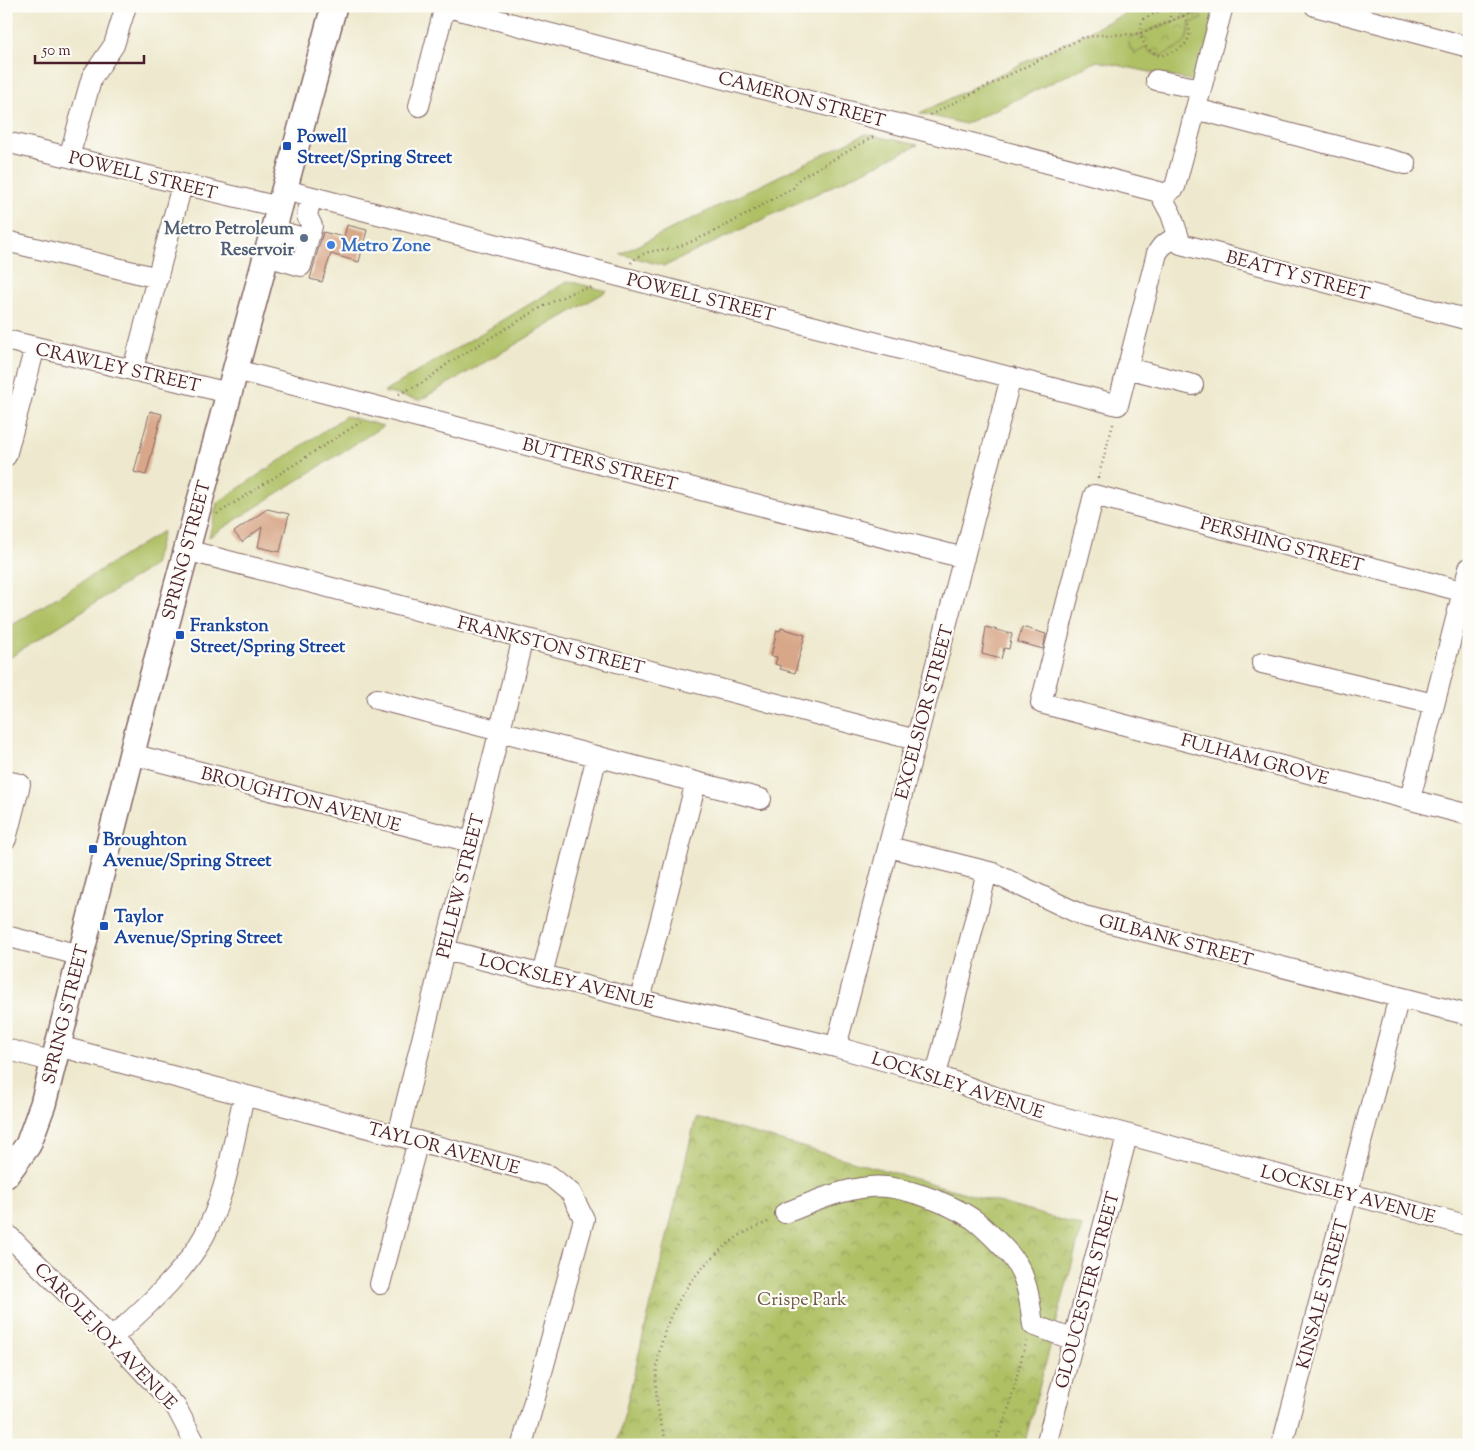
<svg xmlns="http://www.w3.org/2000/svg" width="1475" height="1451" font-family="'Sorts Mill Goudy',serif">
<style>
.grass{fill:#aec063;stroke:#7c7047}
.park{fill:url(#park-crowns);stroke:#7c7047}
.building{fill:#d8a789}
.lines{fill:none;stroke-linecap:round;stroke-linejoin:round}
.minor-casing{stroke:#836664;stroke-width:22}
.major-casing{stroke:#836664;stroke-width:28}
.path{stroke:#836664;stroke-width:2.5;stroke-dasharray:1 4;stroke-linecap:butt}
.minor{stroke:#fff;stroke-width:20}
.major{stroke:#fff;stroke-width:25}
.transit-dot{fill:#1a4fb4;stroke:#fdfcf7;stroke-width:2}
.service-dot{fill:#5c6f8a;stroke:#fdfcf7;stroke-width:2}
.shop-dot{fill:#3f7fe0;stroke:#fdfcf7;stroke-width:2}
.labels{text-anchor:middle;stroke-width:4.5;stroke-linejoin:round;paint-order:stroke}
.street-label{font-size:18px;fill:#4a1f2b;stroke:#fdfcf7}
.transit-label{font-size:18px;font-weight:bold;fill:#164399;stroke:#fdfcf7;text-anchor:start}
.service-label{font-size:18px;font-weight:bold;fill:#4e5e75;stroke:#fdfcf7;text-anchor:end}
.shop-label{font-size:18px;font-weight:bold;fill:#366cbe;stroke:#fdfcf7;text-anchor:start}
.park-label{font-size:18px;fill:#6d573f;stroke:#fdfcf7}
</style>
<defs>
<pattern id="park-crowns" width="20" height="18" patternUnits="userSpaceOnUse" patternTransform="scale(1.25)"><rect width="20" height="18" fill="#aec063"/><path d="M2 6a3 3 0 1 1 6 0M12 15a3 3 0 1 1 6 0" fill="none" stroke="#909b52"/></pattern>
</defs>
<rect width="100%" height="100%" fill="#fdfcf7"/>
<filter id="ink" filterUnits="userSpaceOnUse"><feTurbulence type="fractalNoise" baseFrequency=".02" numOctaves="2"/><feDisplacementMap in="SourceGraphic" scale="10" xChannelSelector="R" yChannelSelector="G"/><feConvolveMatrix kernelMatrix="1 2 1 2 8 2 1 2 1" color-interpolation-filters="sRGB"/></filter>
<filter id="wash" filterUnits="userSpaceOnUse"><feTurbulence type="fractalNoise" baseFrequency=".0096" numOctaves="4" result="noise"/><feDisplacementMap in="SourceGraphic" scale="20" xChannelSelector="R" yChannelSelector="G"/><feGaussianBlur stdDeviation="1.12" result="paint"/><feColorMatrix in="noise" values="0 0 0 0 0 0 0 0 0 0 0 0 0 0 0 0 0 1.4 0 .05"/><feComposite in="paint" operator="in"/></filter>
<g filter="url(#wash)">
<rect width="100%" height="100%" fill="#eee9ce"/>
<path class="grass" d="M1141,6H1218L1198,82L1097,61L965,124L920,113Z
M865,134L918,145L665,266L620,254Z
M568,281L607,291L420,400L384,392Z
M346,416L383,426L209,537L217,503Z
M163,531L154,565L6,660V629Z"/>
<path class="park" d="M1199,12L1202,19L1190,23C1187,49 1180,45 1161,56L1150,52L1146,47L1135,54L1130,48L1128,38Z
M696,1117L1082,1226L1024,1445H617Z"/>
<g id="blocks">
<path class="building" d="M347,225L367,230L359,262L331,254L322,282L310,279L323,232L344,237Z
M150,411L162,414L146,475L134,472Z
M267,509L289,514L280,552L258,547L262,527L242,542L234,532Z
M986,627L1012,634L1009,649L1004,648L1001,659L982,654Z
M1022,627L1046,634L1043,649L1018,642Z
M781,628L805,635L795,673L780,669L781,666L775,664L777,657L771,656L777,630L780,631Z"/>
</g>
</g>
<g filter="url(#ink)">
<use href="#blocks" fill-opacity="0" stroke="#836664" stroke-width="1"/>
<g class="lines">
<g class="minor-casing">
<path id="minor" d="M444,6L1159,192L1171,214L1181,244L1469,320
M1315,6L1469,47
M1156,80L1201,89
M419,106L445,6
M1196,109L1406,164
M6,142L279,207
M69,157L92,77L114,45L126,6
M285,190L1118,405L1157,253L1162,246L1177,236
M1162,197L1175,187L1223,6
M273,230L308,239
M6,241L158,278
M266,256L301,266L312,226L307,216L311,197
M6,340L229,393
M1127,368L1193,385
M133,369L182,185
M236,370L964,558
M6,456L35,347
M186,550L916,740
M1469,593L1094,495L1041,703L1469,815
M1262,663L1434,704
M377,699L761,799
M131,754L471,842
M6,781L20,784L6,839
M1410,799L1469,568
M889,847L993,873L1084,916L1469,1015
M6,936L79,955
M445,950L640,1000L836,1047L936,1075L1014,1104L1469,1226
M542,975L597,756
M640,1000L696,782
M58,1046L550,1176L571,1193L584,1219L522,1445
M836,1047L1011,377
M6,1049L54,1062
M936,1075L987,872
M398,1135L523,638
M785,1213C813,1202 839,1190 869,1187C898,1183 949,1203 973,1219C983,1226 1007,1250 1014,1260C1028,1278 1030,1304 1033,1325L1074,1340
M6,1233L112,1338L176,1407L196,1445
M380,1284L418,1141
M112,1338C145,1307 182,1276 204,1236C227,1194 233,1141 244,1096
M1046,1445L1127,1136
M1282,1445L1399,997"/>
</g>
<g class="major-casing">
<path id="major" d="M6,1175L28,1145L43,1104L137,733L334,6"/>
</g>
<path class="path" d="M1165,8C1181,9 1197,26 1186,43C1180,51 1169,52 1161,56C1145,52 1137,36 1142,20Z
M1170,22V6
M930,115L1082,38L1098,35L1140,34L1206,6
M631,263C644,247 664,252 680,246C719,232 756,208 793,188L800,178L875,136
M399,394L424,382L450,362L542,307L577,290L595,287
M1098,478L1114,421
M217,514L364,420
M668,1445C637,1368 669,1285 736,1238C746,1231 759,1226 770,1221
M991,1445C1009,1428 1017,1366 1027,1341"/>
<use href="#minor" class="minor"/>
<use href="#major" class="major"/>
</g>
</g>
<g class="transit-dot">
<rect x="282" y="141" width="10" height="10" rx="2.5"/>
<rect x="175" y="630" width="10" height="10" rx="2.5"/>
<rect x="88" y="844" width="10" height="10" rx="2.5"/>
<rect x="99" y="921" width="10" height="10" rx="2.5"/>
</g>
<circle class="service-dot" cx="304" cy="238" r="5"/>
<circle class="shop-dot" cx="331" cy="245" r="5"/>
<g class="labels">
<g class="street-label">
<text transform="translate(802 99) rotate(15)" y="6">CAMERON STREET</text>
<text transform="translate(143 175) rotate(14)" y="6">POWELL STREET</text>
<text transform="translate(1298 275) rotate(15)" y="6">BEATTY STREET</text>
<text transform="translate(701 297) rotate(14)" y="6">POWELL STREET</text>
<text transform="translate(118 367) rotate(13)" y="6">CRAWLEY STREET</text>
<text transform="translate(600 464) rotate(15)" y="6">BUTTERS STREET</text>
<text transform="translate(1282 544) rotate(15)" y="6">PERSHING STREET</text>
<text transform="translate(186 550) rotate(-75)" y="6">SPRING STREET</text>
<text transform="translate(551 645) rotate(14)" y="6">FRANKSTON STREET</text>
<text transform="translate(924 712) rotate(-75)" y="6">EXCELSIOR STREET</text>
<text transform="translate(1255 759) rotate(15)" y="6">FULHAM GROVE</text>
<text transform="translate(301 799) rotate(15)" y="6">BROUGHTON AVENUE</text>
<text transform="translate(460 886) rotate(-76)" y="6">PELLEW STREET</text>
<text transform="translate(1176 940) rotate(15)" y="6">GILBANK STREET</text>
<text transform="translate(567 981) rotate(14)" y="6">LOCKSLEY AVENUE</text>
<text transform="translate(65 1014) rotate(-76)" y="6">SPRING STREET</text>
<text transform="translate(958 1085) rotate(18)" y="6">LOCKSLEY AVENUE</text>
<text transform="translate(444 1148) rotate(15)" y="6">TAYLOR AVENUE</text>
<text transform="translate(1348 1194) rotate(15)" y="6">LOCKSLEY AVENUE</text>
<text transform="translate(1087 1290) rotate(-75)" y="6">GLOUCESTER STREET</text>
<text transform="translate(1322 1294) rotate(-75)" y="6">KINSALE STREET</text>
<text transform="translate(106 1336) rotate(46)" y="6">CAROLE JOY AVENUE</text>
</g>
<g class="transit-label">
<text x="297" y="142">Powell<tspan x="297" dy="21">Street/Spring Street</tspan></text>
<text x="190" y="631">Frankston<tspan x="190" dy="21">Street/Spring Street</tspan></text>
<text x="103" y="845">Broughton<tspan x="103" dy="21">Avenue/Spring Street</tspan></text>
<text x="114" y="922">Taylor<tspan x="114" dy="21">Avenue/Spring Street</tspan></text>
</g>
<g class="service-label">
<text x="294" y="234">Metro Petroleum<tspan x="294" dy="21">Reservoir</tspan></text>
</g>
<g class="shop-label">
<text x="341" y="251">Metro Zone</text>
</g>
<g class="park-label">
<text x="802" y="1305">Crispe Park</text>
</g>
</g>
<rect width="1475" height="1451" fill="none" stroke="#fdfcf7" stroke-width="25"/>
<path d="M35 55v8h109v-8" fill="none" stroke="#4a1f2b" stroke-width="2.5"/>
<text x="42" y="55" font-size="15" fill="#4a1f2b" stroke="#fdfcf7" stroke-width="4" paint-order="stroke">50 m</text>
</svg>
